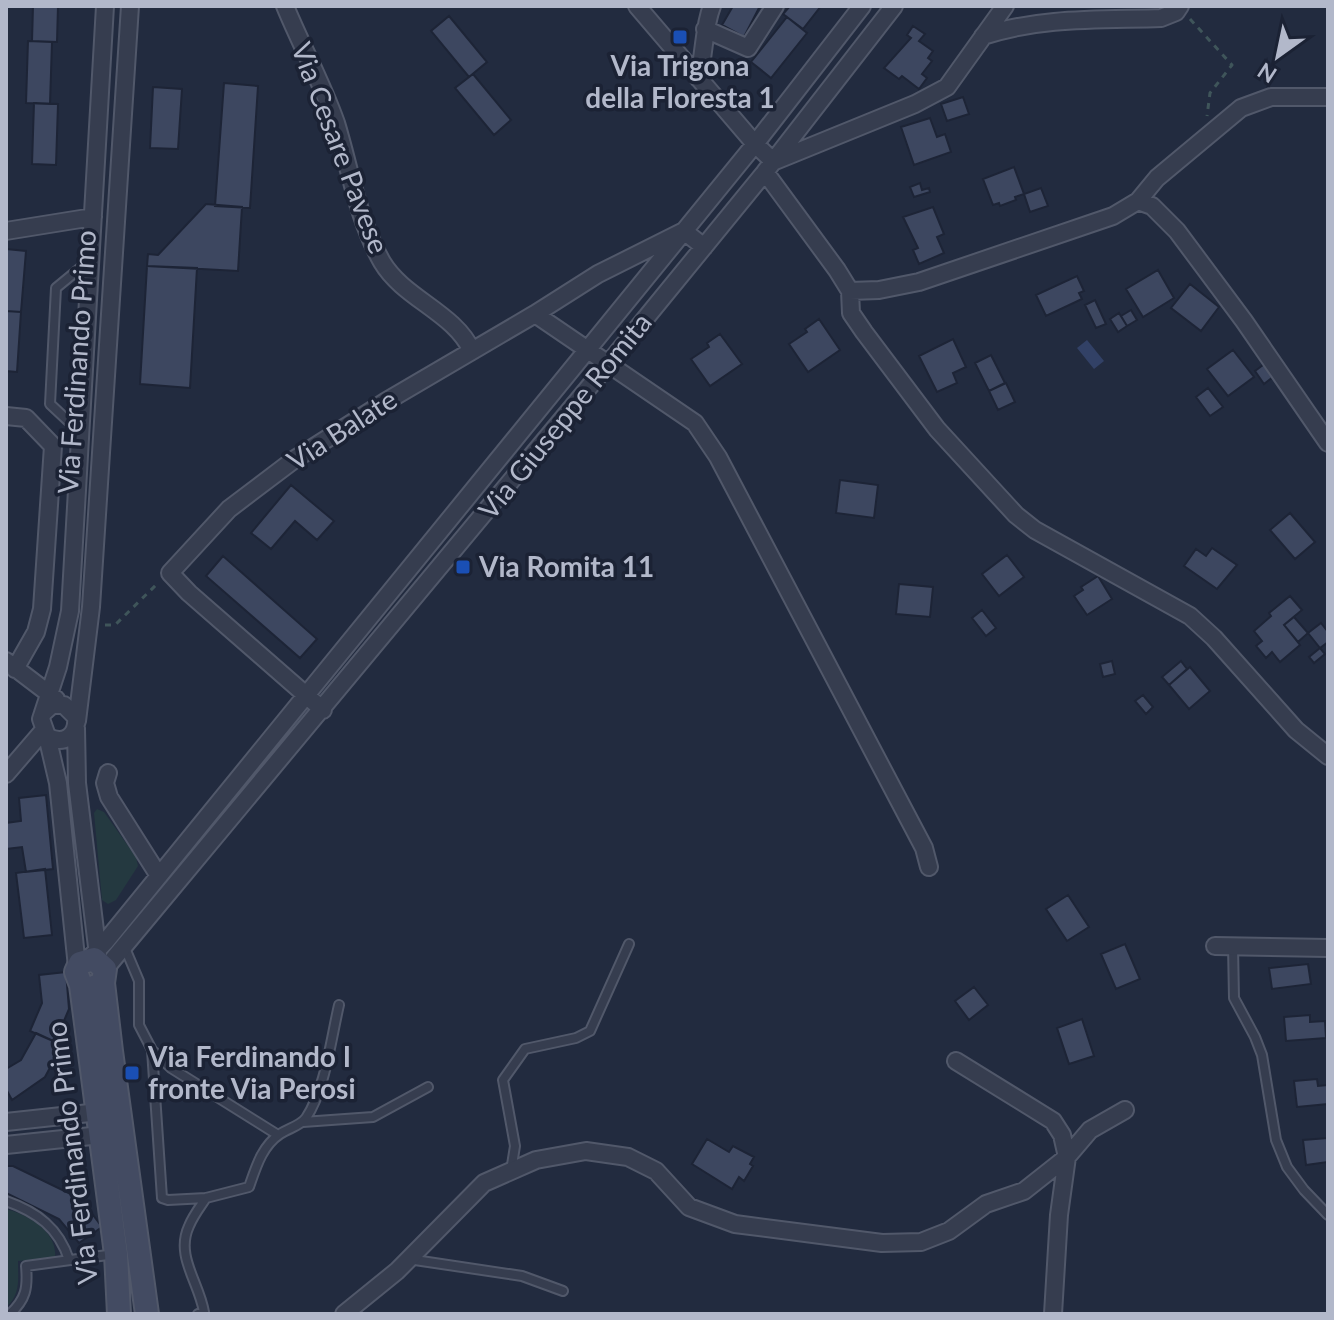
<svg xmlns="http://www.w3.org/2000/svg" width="1334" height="1320" font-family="Lato,sans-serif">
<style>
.green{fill:#243940}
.water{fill:#324166}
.building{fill:#3d4760;stroke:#1d2436;stroke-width:2}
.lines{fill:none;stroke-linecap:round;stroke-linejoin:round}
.lane-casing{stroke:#51586a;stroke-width:12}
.street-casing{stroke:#51586a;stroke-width:20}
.secondary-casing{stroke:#51586a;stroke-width:26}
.path{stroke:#3f555a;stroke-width:3;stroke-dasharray:6 6;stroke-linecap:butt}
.lane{stroke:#363d4f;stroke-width:8}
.street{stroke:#363d4f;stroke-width:16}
.secondary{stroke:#434b62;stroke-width:22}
.transit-dot{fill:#1a4fb4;stroke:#1b2234;stroke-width:3}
.labels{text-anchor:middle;stroke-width:7;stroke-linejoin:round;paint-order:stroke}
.poi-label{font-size:28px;font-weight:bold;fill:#b2b8ca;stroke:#1b2234;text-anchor:start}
.street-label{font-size:28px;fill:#b2b8ca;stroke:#1b2234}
</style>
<rect width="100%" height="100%" fill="#222b3f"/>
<path class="green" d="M97,809L104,812L136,857L138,866L116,900L108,904L102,900L94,813Z
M6,1209C29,1215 58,1232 55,1258L18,1261C18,1278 21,1295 6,1307Z"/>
<path class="water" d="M1087,340L1104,361L1094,369L1077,348Z"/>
<path class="building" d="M33,6H58L57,42L32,41Z
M733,6H760L744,37L722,25Z
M790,6H821L803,29L783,14Z
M449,16L487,62L469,77L431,31Z
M787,17L807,33L771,78L751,62Z
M913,26L925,34L919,41L933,51L928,58L932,61L922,74L927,78L919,89L902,76L899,79L884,68L911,38L907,35Z
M28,41L52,42L50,104L26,103Z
M473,74L511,120L494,135L455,88Z
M224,83L258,86L250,208L215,206Z
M153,87L182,89L178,149L150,148Z
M963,97L969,114L947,121L941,104Z
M34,103L58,104L56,165L32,164Z
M930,118L937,137L945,134L951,152L914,165L901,127Z
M1014,167L1024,194L1015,197L1016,200L1000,206L999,203L993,205L983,179Z
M920,183L922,190L929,188L930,192L914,197L910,187Z
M1041,188L1048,206L1030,212L1024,194Z
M206,204L242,207L238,271L147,266L148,254L158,255Z
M933,207L944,234L937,237L944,253L919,264L913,250L918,248L903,217Z
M6,249L26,251L21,312L6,311Z
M147,266L197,268L190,388L140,384Z
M1158,270L1174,298L1143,317L1126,289Z
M1077,276L1084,291L1079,293L1082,299L1046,316L1036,295Z
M1190,284L1219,307L1201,331L1171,308Z
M1095,300L1106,324L1096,328L1085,305Z
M1131,310L1137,320L1127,326L1121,316Z
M6,311L21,312L17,372L6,371Z
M1119,313L1127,326L1118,332L1110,319Z
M819,319L840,350L808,372L789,344L807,332L805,329Z
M720,334L742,364L710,386L691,359L709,347L707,343Z
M953,339L966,367L953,373L957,383L937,392L919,356Z
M1233,350L1254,377L1228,396L1207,369Z
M991,355L1005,383L989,391L975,363Z
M1267,362L1277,374L1264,384L1255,371Z
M1006,383L1015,402L998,410L989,391Z
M1208,388L1223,407L1210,416L1196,397Z
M840,480L878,485L874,518L836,513Z
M291,485L334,521L317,540L295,521L271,549L251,533Z
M1290,513L1315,542L1295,559L1270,530Z
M1212,548L1237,565L1217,589L1184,566L1196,549L1206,556Z
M1007,555L1024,577L999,596L982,574Z
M223,556L317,639L300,658L206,576Z
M1098,576L1112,599L1087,615L1074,596L1083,590L1081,587Z
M899,584L933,587L930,617L896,614Z
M1290,596L1302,610L1284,625L1300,645L1280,662L1272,652L1266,658L1256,646L1262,641L1254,631L1271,616L1269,613Z
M982,610L996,628L986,636L972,618Z
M1294,617L1308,633L1298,642L1284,625Z
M1321,623L1328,632V642L1320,648L1308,633Z
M1320,648L1325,654L1314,663L1309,657Z
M1112,661L1115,674L1103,677L1100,664Z
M1181,661L1187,669L1169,685L1162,677Z
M1190,667L1210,691L1189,709L1169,685Z
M1143,695L1153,707L1146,714L1135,701Z
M46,795L53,869L26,872L22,847L6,849V823L21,821L19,798Z
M45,869L52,935L24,938L16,873Z
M1068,895L1089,927L1067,941L1046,909Z
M1125,944L1140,979L1116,989L1101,954Z
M1308,964L1311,984L1272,989L1269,968Z
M66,972L69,1009L55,1042L30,1031L42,1003L39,975Z
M974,987L988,1005L969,1020L955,1001Z
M1310,1015V1022L1325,1021L1326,1038L1286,1041L1284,1017Z
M1082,1019L1094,1056L1069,1064L1057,1028Z
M36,1033L62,1045L45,1077L12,1100L6,1089V1069L21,1060Z
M1317,1079L1318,1086L1328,1085V1104L1297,1107L1294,1081Z
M1328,1138V1162L1306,1165L1303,1140Z
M707,1139L729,1152L733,1146L754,1157L750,1164L753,1166L744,1181L739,1177L732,1189L692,1164Z
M6,1166H13L81,1199L102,1227L79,1243L59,1219L6,1193Z"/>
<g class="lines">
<g class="lane-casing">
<path id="lane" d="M81,433L50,404L56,288L90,260
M1233,946L1234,998L1255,1037L1262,1055L1276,1140L1287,1167L1304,1190L1328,1215
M125,948L139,981V1025L152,1050L171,1068L278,1135
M152,1050L162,1198L168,1200L206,1198L249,1187C256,1167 262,1146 280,1134C289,1128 300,1126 306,1118C325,1090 331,1039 339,1005
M303,1122L373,1117L428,1087
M511,1171L515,1146L503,1080L525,1049L576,1038L590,1031L629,944
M6,1201C37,1212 59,1228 69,1260
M408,1259L522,1276L563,1291
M10,1314C26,1299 28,1288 26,1266L115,1254
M198,1314L204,1312C199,1282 175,1256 189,1226C193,1216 200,1207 206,1198"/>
</g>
<g class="street-casing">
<path id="street" d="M285,6C301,45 322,83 336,123C350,169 358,220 382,262C404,299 454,312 472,351
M637,6L755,144L773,161
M705,29L748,48L775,6
M983,36C1040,17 1101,20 1161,18L1176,12L1180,6
M698,78C705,54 703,29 712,6
M775,161L915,104L947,87L1005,6
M765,172L837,270L850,291L851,313L864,332L937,429L1016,515L1035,530L1190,616L1214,638L1296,730L1328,756
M1138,201L1152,206L1177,231L1244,321L1328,443
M6,231L93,217
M850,291L879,290L919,282L1113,216L1138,201L1157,178L1241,108L1271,97H1328
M535,314L598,274L684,231L704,247
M6,416L26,418L53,446L42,609L36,632L15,669
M6,661L56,699
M323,710L189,593L170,573L229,509L295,459L385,402L535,314L695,423L718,457L924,848L929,867
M43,713L52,705H64L76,717C78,736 63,746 47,736L41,719L58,667L70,611L105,6
M77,721L91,607L130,6
M76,728L77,783L98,955
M47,736L58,783L77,967
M108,773L105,783L109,797L159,876
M6,774L43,731
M1215,946L1328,948
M89,959L106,941L755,144L862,6
M105,969L609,363L765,172L894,6
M956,1061L1053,1121L1062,1135L1067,1157L1059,1215L1053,1314
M6,1122L99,1112
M6,1145L101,1135
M344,1314L397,1271L484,1183L536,1160L586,1151L628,1157L656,1171L689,1207L735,1224L882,1243L921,1242L949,1231L986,1204L1024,1191L1067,1157L1090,1130L1125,1110"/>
</g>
<g class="secondary-casing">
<path id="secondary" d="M103,983L90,989L81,985L76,972L80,963L94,959L105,969L103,983L111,1051L147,1314
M81,985L116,1254L119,1314"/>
</g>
<path class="path" d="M1190,19L1232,65L1210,93L1207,116
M105,625H115L159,582"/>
<use href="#lane" class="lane"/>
<use href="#street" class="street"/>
<use href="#secondary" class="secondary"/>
</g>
<g class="transit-dot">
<rect x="672" y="29" width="16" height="16" rx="4"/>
<rect x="455" y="559" width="16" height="16" rx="4"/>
<rect x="124" y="1065" width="16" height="16" rx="4"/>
</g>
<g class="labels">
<g class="poi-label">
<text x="680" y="76" text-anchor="middle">Via Trigona<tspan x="680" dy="32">della Floresta 1</tspan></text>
<text x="479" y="577">Via Romita 11</text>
<text x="148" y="1067">Via Ferdinando I<tspan x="148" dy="32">fronte Via Perosi</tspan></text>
</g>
<g class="street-label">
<text transform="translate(340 148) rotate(69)" y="10">Via Cesare Pavese</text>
<text transform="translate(77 362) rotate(-86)" y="10">Via Ferdinando Primo</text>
<text transform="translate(565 416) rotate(-51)" y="10">Via Giuseppe Romita</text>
<text transform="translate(342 430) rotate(-33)" y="10">Via Balate</text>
<text transform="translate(72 1153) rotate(-97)" y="10">Via Ferdinando Primo</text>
</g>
</g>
<rect width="1334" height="1320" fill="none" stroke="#b2b8ca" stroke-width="16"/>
<g transform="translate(1278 56) rotate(213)" stroke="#1b2234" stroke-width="6" paint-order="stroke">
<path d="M0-6L14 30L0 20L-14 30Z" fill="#b2b8ca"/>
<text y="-12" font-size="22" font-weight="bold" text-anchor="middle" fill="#b2b8ca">N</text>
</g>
</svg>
